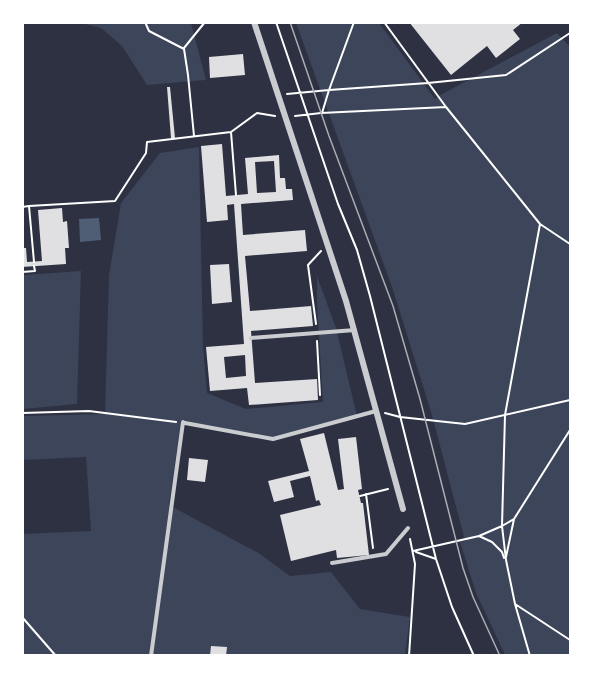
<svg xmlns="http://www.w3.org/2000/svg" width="593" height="678" font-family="'DM Sans',sans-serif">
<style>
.green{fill:#3c4559}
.water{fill:#4f5d75}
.building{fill:#e0e0e3;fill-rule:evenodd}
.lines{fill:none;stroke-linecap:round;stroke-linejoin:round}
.path{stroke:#fff;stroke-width:2}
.service{stroke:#caccd0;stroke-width:4}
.minor{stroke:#caccd0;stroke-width:6}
.tram{stroke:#abadb3;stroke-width:1.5}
</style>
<rect width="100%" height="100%" fill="#2d3142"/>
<path class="green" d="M81,23H191L206,80L147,85L122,46L101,28Z
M296,23H379L435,99L442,94L557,33L570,47V655H505L476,593L460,542L465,541L432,415L392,287Z
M199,147L203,346L207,393L246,409L323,402L317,303V276L336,328L357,416L273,438L181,420L169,505L260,554L290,576L331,572L360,609L410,617L405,655H23L22,534L91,531L86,457L23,460V416L105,414L109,275L121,203L160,153Z
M81,271L77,404L23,409V275Z"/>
<path class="water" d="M99,218L101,240L80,242L79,219Z"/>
<path class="building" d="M409,22H523L513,30L520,39L496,58L487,46L451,75Z
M243,54L245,75L210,78L209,57Z
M167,87H170L175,138H171Z
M222,144L226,196L248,194L245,158L279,155L280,178H285L286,189H292L293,200L241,204L243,235L305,230L307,251L245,256L250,311L311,306L313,326L251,331L255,383L317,379L318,400L249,405L247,388L210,391L206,347L244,344L234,204L227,205L228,220L207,222L201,146ZM274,161L276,192L257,193L255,162ZM245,355L246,376L226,378L224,357Z
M62,208L63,222L67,221L69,248H65L66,264L22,267L23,248H26L27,262L42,261L38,210Z
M229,264L232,302L212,304L210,265Z
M324,433L338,490L344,489L338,439L356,437L362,489L358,490L361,503H363L369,555L337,558L336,550L291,561L280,515L321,505L319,500L316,501L310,476L290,481L294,497L274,502L268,481L309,471L300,439Z
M189,458L208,460L205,482L187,480Z
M211,646L227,647L226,656H210Z"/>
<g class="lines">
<path class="path" d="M145,22L149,31L184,49L188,75L194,136
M276,22L338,204L357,250L370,296L436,559L452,607L474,656
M384,22L446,107L540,224L570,244
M184,48L205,22
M287,94L329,90L354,22
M322,113L329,90L428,83L506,75L570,33
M295,116L321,113L446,107
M231,132L236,195
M22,207L29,206
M540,224L505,415L502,526L506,560L515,604L570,640
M34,262L29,206L115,201L146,153L147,142L231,132L257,113L275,116
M22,272L35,271L34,266
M316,324L308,265L321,251
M317,341L320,395
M22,413L89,411L176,422
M385,413L400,417L465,424L570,400
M366,494L373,548
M360,496L388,489
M479,536L502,526L514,519
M413,551L479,536L492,542L502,552L504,558
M416,552L436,559
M506,557L514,519L570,430
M515,604L530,656
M22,617L56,656
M409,656L415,564L410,539"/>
<path class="service" d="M251,338L355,330
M185,423L273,439L376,411
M332,563L386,554L408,528
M151,656L183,422"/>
<path class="minor" d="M254,22L346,301L403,509"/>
<path class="tram" d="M290,22L329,136L393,306L420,399L463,568L473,597L500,656"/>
</g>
<rect width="593" height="678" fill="none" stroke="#ffffff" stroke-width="48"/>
</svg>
